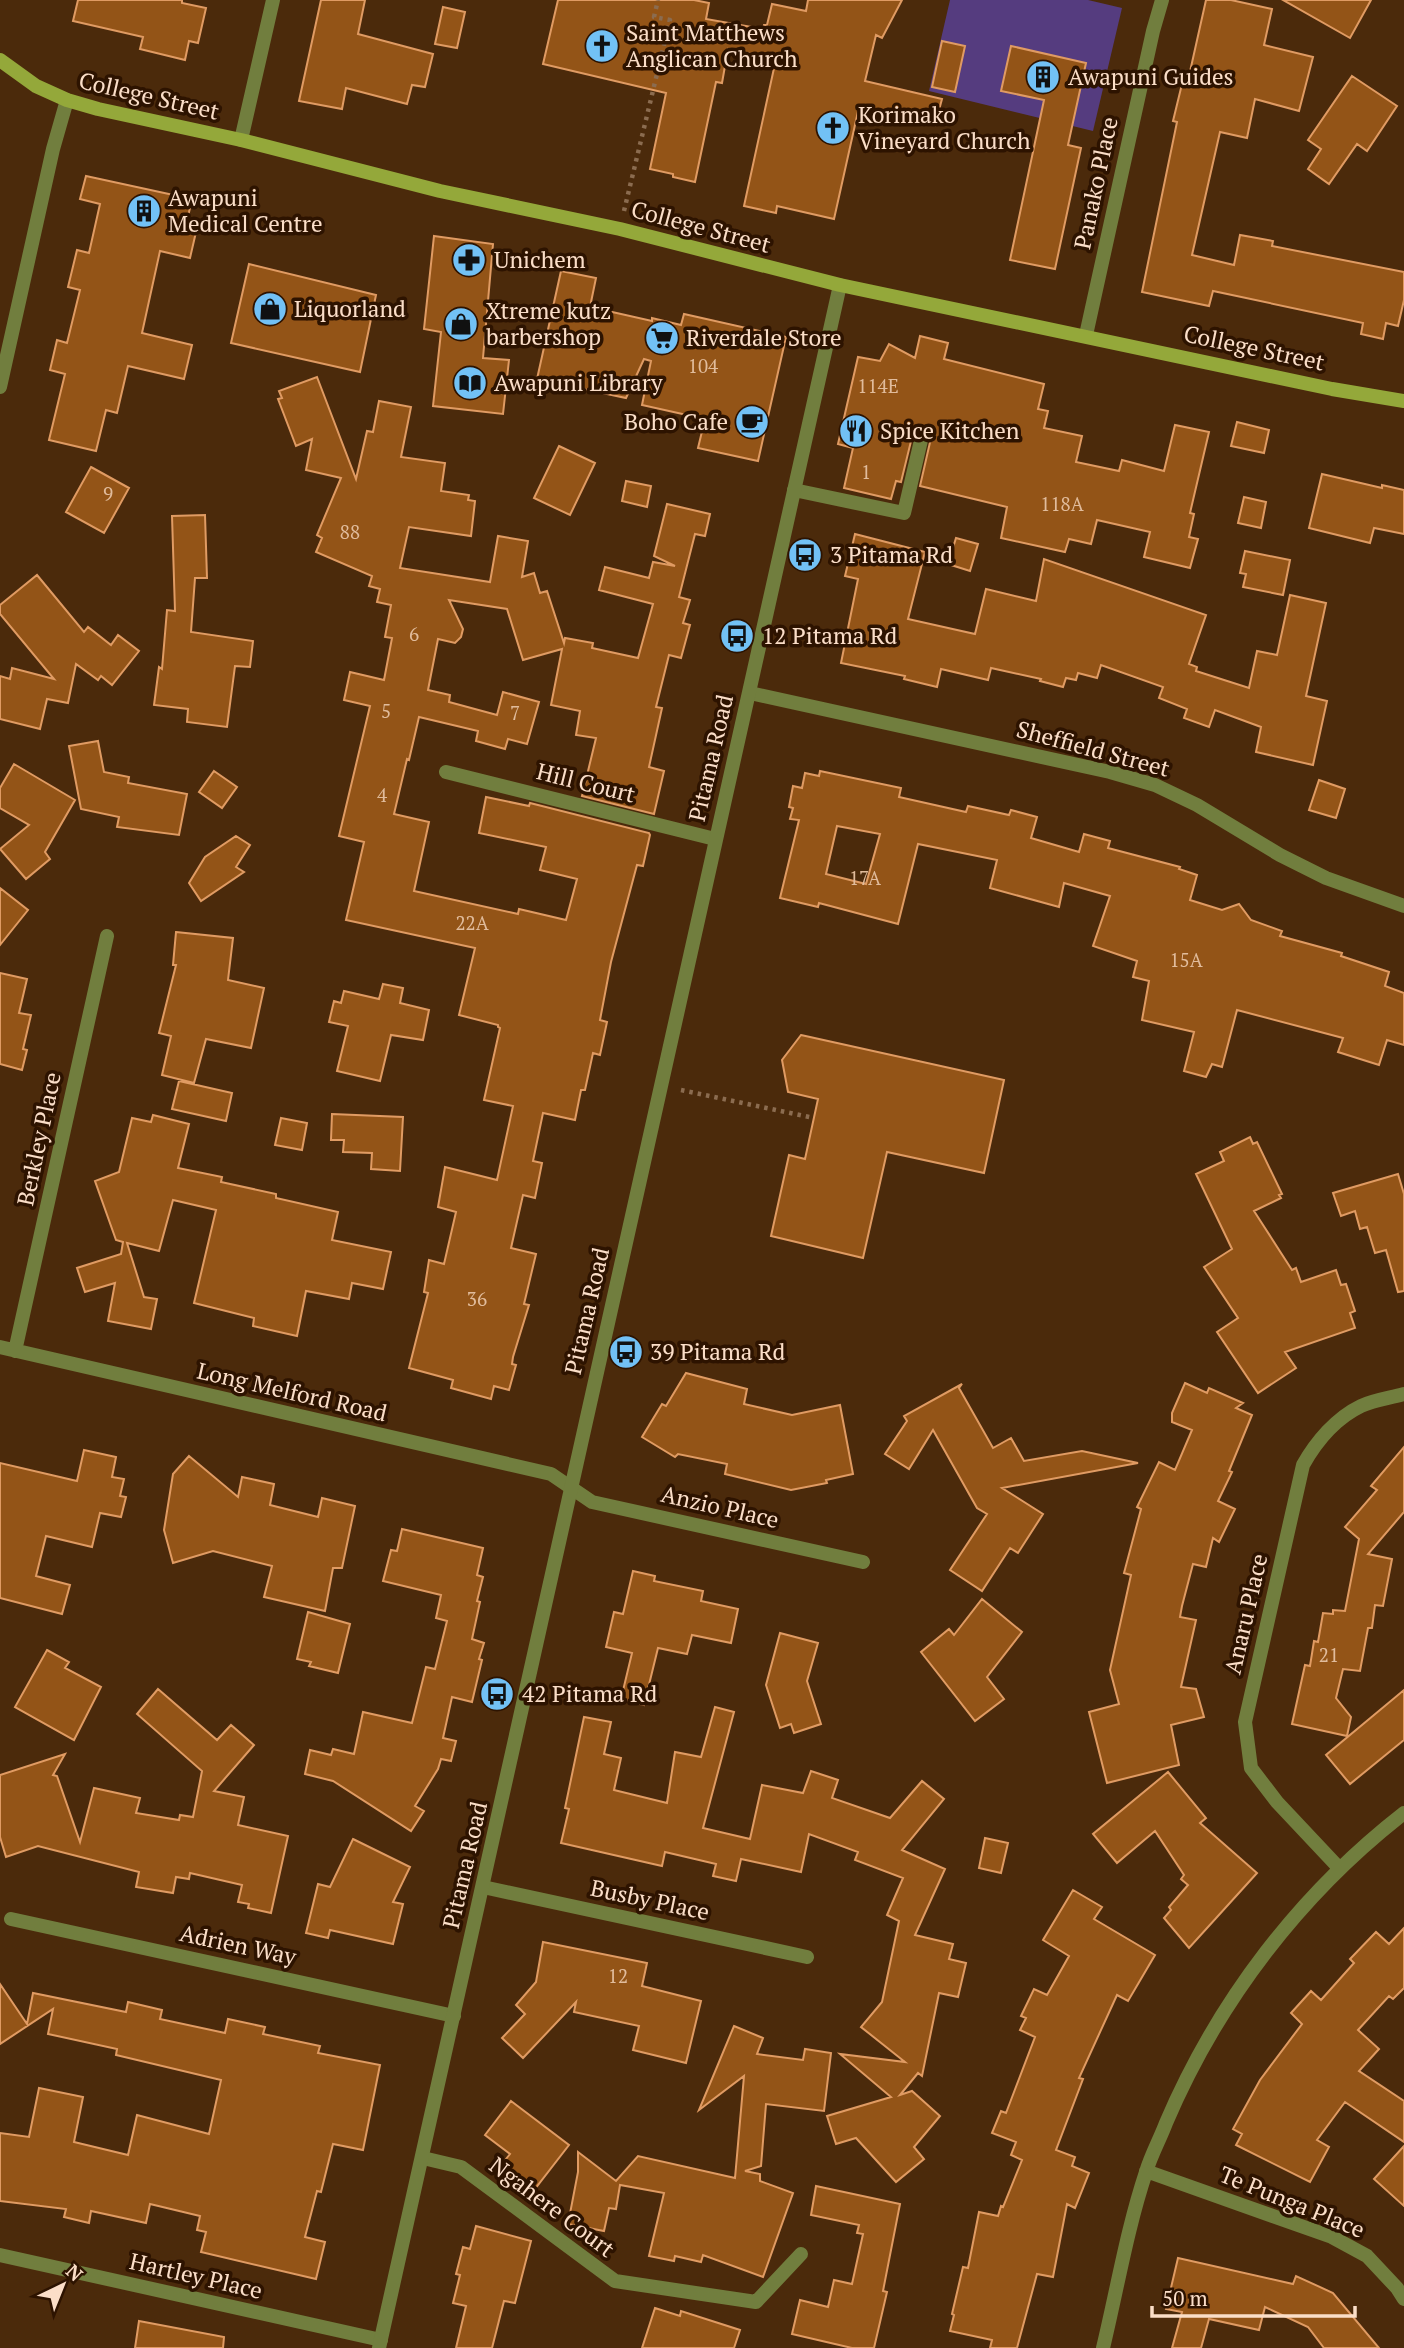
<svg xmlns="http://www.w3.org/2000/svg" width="1404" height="2348" font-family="'PT Serif',serif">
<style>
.green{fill:#553c7f}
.building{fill:#935417;stroke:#e09b63;stroke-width:2;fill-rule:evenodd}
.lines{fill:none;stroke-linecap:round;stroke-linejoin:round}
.path{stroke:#8b6c50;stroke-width:4.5;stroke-dasharray:3.5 5;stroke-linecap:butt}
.service{stroke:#717e3e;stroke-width:14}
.minor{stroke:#717e3e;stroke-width:14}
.tertiary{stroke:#717e3e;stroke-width:14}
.secondary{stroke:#94a83a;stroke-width:14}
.labels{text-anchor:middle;stroke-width:7;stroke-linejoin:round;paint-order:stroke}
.number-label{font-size:19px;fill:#e1bc9c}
.poi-label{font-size:23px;fill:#fbdec8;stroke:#2d1300;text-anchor:start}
.street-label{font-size:23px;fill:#fbdec8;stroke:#2d1300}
</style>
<rect width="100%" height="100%" fill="#4b2a0b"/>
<path class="green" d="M950,0H1088L1122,8L1093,131L929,91Z"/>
<path class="building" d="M78,0H182V3L206,8L198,43L189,41L185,60L140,49L143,37L73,21Z
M321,0H365L358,34L433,54L425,87L412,85L407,104L346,88L342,109L299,101Z
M558,0H694L709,3L706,19L763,29L764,25H767L772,4L806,11L808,0H902L882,38L876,35L865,81L942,99L935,125L859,107L834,219L777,206L776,213L744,206L776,59L728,49L722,83L716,82L695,182L673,177V174L650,169L666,93L543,64Z
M1206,0H1231L1272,9L1264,45L1313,57L1299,111L1255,99L1247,138L1220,132L1192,255L1234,265L1240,235L1273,241L1272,246L1404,272V300L1398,326L1386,323L1383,339L1361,334L1363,323L1213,291L1209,306L1142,292L1177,122L1173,121L1182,84L1187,85Z
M1283,0H1371L1350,38Z
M443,7L465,12L457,48L435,44Z
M942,41L965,46L955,92L932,87Z
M1011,46L1086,63L1068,145L1081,148L1055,269L1010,260L1044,100L1001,91Z
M1352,76L1397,106L1367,151L1357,144L1329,184L1308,169L1321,149L1308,140Z
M86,176L192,199L185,230L196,232L190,258L160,251L142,333L192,345L184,379L128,366L117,413L106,410L96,451L49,440L65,374L50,370L57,340L67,343L80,290L68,287L77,250L89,253L100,204L80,199Z
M434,236L493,244L483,358L509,360L503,414L433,406L441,332L424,329Z
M249,264L376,295L360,372L231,343Z
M561,271L596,278L590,307L652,321V318L681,325L684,314L786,337L758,461L698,448L705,419L642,405L651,361L644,359L626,398L537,379Z
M920,336L948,343L944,359L1044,384L1038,409L1048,411L1044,428L1082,436L1076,462L1119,471L1122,460L1164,471L1175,425L1209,432L1190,513L1194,514L1189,537L1198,539L1190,568L1144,557L1150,532L1097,520L1091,544L1069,539L1065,552L1001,538L1007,507L920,486L931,438L929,430L924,427L916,429L913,433L901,482L896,481L891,499L844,488L853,448L838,444L858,357L880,361L889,344L915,358Z
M317,377L356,479L367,431L373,432L379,401L411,407L401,457L445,463L441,491L469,495L468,500L475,501L471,536L409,527L400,568L490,582L498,536L528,541L522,577L534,573L540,593L547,591L564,643L565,638L593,643L592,648L638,658L653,604L599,590L605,567L649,578L653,562L675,566L654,556L667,504L710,514L705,536L695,534L679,597L690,600L683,623L690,625L681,658L669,655L656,707L662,708L649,767L664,771L654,814L582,796L596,738L576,735L580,711L551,705L562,649L523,660L507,609L449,600L463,629L461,637L455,643L438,639L428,690L450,695L449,702L497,715L503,692L539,702L527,744L508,739L505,749L476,741L478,731L419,717L409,760L407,759L394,814L429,822L414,891L518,914L519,909L566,920L577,879L540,870L546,847L479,833L486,797L529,806L530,803L649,833L650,835L643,866L637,865L611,962L600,1020L607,1022L600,1055L593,1053L585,1090H581L575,1120L543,1113L533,1161L542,1163L535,1198L523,1195L511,1248L536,1254L524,1304L529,1305L513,1357L512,1364L516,1365L509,1390L494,1386L491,1399L451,1388L453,1380L409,1368L428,1293L424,1292L429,1260L444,1264L456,1212L438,1207L445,1167L497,1180L513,1106L484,1100L500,1028L498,1027V1025L459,1015L475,948L346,920L364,842L339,836L370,706L344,700L350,672L384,680L392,638L385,637L391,605L377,602L380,589L369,586L372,576L316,552L322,538L317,535L341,478L306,470L312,439L296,446L278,399L282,398L279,391Z
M1237,422L1269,430L1264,453L1231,446Z
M559,446L595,463L570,515L534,498Z
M91,467L129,488L104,533L66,512Z
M1322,474L1382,488V485L1404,490V534L1374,528L1370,543L1309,528Z
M626,481L651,486L647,507L622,501Z
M1244,497L1266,502L1261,528L1238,523Z
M205,515L207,578H195L191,632L253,641L250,667L235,666L227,727L187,722L188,709L154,705L159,667L162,669L167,610L175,611L172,516Z
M855,534L925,552L908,619L975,634L986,589L1036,601L1044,559L1206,615L1189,664L1197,667L1196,671L1249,688L1257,651L1277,655L1290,595L1326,603L1306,696L1327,701L1313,765L1256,752L1261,727L1215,710L1209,727L1184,718L1187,709L1159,698L1163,687L1101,665L1097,678L1078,673L1076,680L1066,678L1063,687L1040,681L1041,679L991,668L988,680L941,669L937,687L904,679L905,676L841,663L858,579L845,576Z
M956,538L978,544L970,571L948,564Z
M1245,551L1290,560L1283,595L1243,587L1246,574L1240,573Z
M37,575L84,632L88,627L111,645L118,635L139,651L112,685L101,676L98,680L76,664L68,703L47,699L40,729L0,719V676L10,679L12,668L54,679L0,614V605Z
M98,741L104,772L129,777L128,783L187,794L179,835L117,827L119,817L81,809L69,746Z
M14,764L75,800L45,852L50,859L26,879L0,849L29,825L0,808V788Z
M214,771L237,787L222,808L199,792Z
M820,771L901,788L899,797L966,812L968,806L1009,815L1011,810L1037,817L1031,838L1079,852L1084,834L1110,841L1108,848L1180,867L1179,869L1197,875L1190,900L1222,910L1239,904L1251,920L1282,931L1280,936L1342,953L1341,956L1389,972L1385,986L1404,993V1045L1387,1040L1379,1065L1338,1052L1343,1038L1237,1010L1222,1067L1212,1064L1206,1077L1184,1071L1194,1032L1142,1020L1149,981L1133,977L1137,961L1093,946L1110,896L1064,883L1059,907L990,888L997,860L918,844L898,924L819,903L818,907L780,898L799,820L790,819L793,808L789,807L793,786L802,788L805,773L819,776ZM837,826L880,834L866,884L826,874Z
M1319,780L1345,789L1336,818L1309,810Z
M236,836L250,845L236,867L244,872L201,901L189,883L205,857Z
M0,888L28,910L0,945Z
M176,932L233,938L228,980L264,988L251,1048L206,1039L194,1083L162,1075L171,1036L159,1033L176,965H173Z
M0,973L27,979L19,1013L31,1015L23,1049L27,1050L22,1070L0,1064Z
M383,984L403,988L400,1003L429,1010L423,1040L391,1035L380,1081L337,1071L348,1026L329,1022L334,1001L341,1003L344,991L379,999Z
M801,1035L1004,1080L984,1173L887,1152L863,1258L771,1236L789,1155L805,1159L818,1099L788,1092L782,1060Z
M179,1081L232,1093L226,1121L172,1109Z
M332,1114L403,1117L400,1171L371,1169L372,1153L343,1152L344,1140H331Z
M153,1115L189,1124L178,1168L222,1177L221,1182L276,1194V1198L338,1212L332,1240L391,1252L383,1289L352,1283L349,1299L306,1291L297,1336L253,1326L254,1318L194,1303L216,1210L173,1200L159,1251L127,1243L144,1297L157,1299L151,1329L108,1321L115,1283L85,1292L77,1268L121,1254L123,1242L116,1240L95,1181L119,1172L132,1118L151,1122Z
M281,1118L307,1123L302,1150L275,1145Z
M1250,1137L1253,1144L1257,1142L1282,1194L1279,1195L1281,1198L1254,1211L1292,1270L1296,1268L1301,1282L1336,1270L1341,1285L1346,1284L1355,1311L1350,1313L1355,1328L1285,1352L1296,1368L1258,1393L1217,1332L1238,1318L1204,1267L1232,1249L1196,1174L1224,1161L1220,1152Z
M1398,1174L1404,1194V1291L1398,1292L1386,1250L1375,1253L1367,1227L1360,1229L1355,1211L1341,1216L1333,1193Z
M686,1373L747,1389L744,1404L792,1415L840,1405L853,1474L826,1480L827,1483L791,1490L725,1474L727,1464L678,1454L675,1457L642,1437L662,1404L666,1406Z
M1185,1383L1207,1393L1209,1388L1243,1403L1236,1408L1252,1415L1229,1471L1232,1472L1218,1501L1235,1509L1219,1542L1213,1538L1206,1567L1193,1564L1182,1606L1180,1617L1196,1620L1181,1687L1196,1689L1204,1717L1171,1725L1179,1765L1107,1783L1089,1712L1119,1704L1110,1670L1131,1575L1124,1573L1141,1509L1137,1507L1159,1462L1175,1470L1192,1430L1172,1422V1413Z
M962,1384L959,1388L993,1448L1011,1438L1024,1461L1082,1451L1138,1463L1002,1488L1043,1514L1018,1553L1010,1548L982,1591L950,1570L987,1514L977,1508L933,1430L909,1469L885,1454L907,1421L904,1416Z
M1404,1447V1512L1368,1554L1392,1559L1383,1606L1375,1605L1372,1628H1368L1360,1671L1343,1669L1336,1698L1351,1717L1347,1736L1292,1724L1305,1665L1310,1666L1314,1641L1318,1642L1323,1613L1333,1614V1610L1345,1611L1359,1539L1345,1527L1377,1490L1371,1486Z
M84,1450L116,1457L112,1477L124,1479L120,1496L126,1497L121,1517L100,1513L92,1547L46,1536L36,1576L70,1585L62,1614L0,1598V1463L77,1481Z
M189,1456L238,1497L242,1477L274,1484L270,1505L318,1517L322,1498L355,1506L342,1568H333L325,1611L264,1597L272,1566L213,1551L173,1563L164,1530L173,1474Z
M402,1529L483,1548L477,1575L483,1577L477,1601L480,1602L472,1639L484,1643L479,1659L482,1660L472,1702L452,1697L443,1738L456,1741L451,1761L441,1759L438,1769L415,1806L424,1811L411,1831L333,1781L305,1774L310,1750L331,1755L333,1749L354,1754L363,1712L412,1723L426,1667L435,1669L447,1621L436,1618L441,1595L383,1581L391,1550L397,1551Z
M633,1571L655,1576L654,1581L703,1591L701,1601L738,1609L731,1643L692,1635L687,1654L658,1648L644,1705L621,1699L632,1653L606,1647L614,1612L623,1614Z
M982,1599L1022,1632L987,1677L1004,1699L975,1721L921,1652L949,1629L954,1635Z
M308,1612L350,1624L338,1673L309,1666L311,1662L297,1659Z
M780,1633L818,1643L807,1681L821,1724L794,1733L791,1724L780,1728L766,1685Z
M47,1650L69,1662L65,1668L101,1687L74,1740L15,1707Z
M158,1689L217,1740L231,1725L254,1745L214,1791L244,1797L238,1825L288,1836L271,1913L248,1908L249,1904L238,1902L242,1885L190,1873L189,1879L176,1877L173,1893L136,1887L139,1872L38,1846L6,1857L0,1837V1775L65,1754L53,1775L57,1776L80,1842L94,1788L140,1798L136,1813L179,1820L180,1815L193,1817L202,1771L137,1714Z
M1404,1690V1740L1350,1784L1326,1755Z
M715,1707L734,1712L703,1828L750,1839L762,1785L803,1793L811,1771L838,1780L832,1798L890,1818L922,1781L944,1799L902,1850L945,1869L915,1935L953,1944L949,1959L966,1963L958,1997L939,1993L922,2076L918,2073L900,2095L912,2091L940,2116L914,2147L924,2159L896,2182L856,2138L836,2144L827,2116L891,2097L840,2054L905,2062L861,2027L882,2002L899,1921L887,1915L903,1878L855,1860L858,1852L809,1834L801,1872L741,1859L736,1881L713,1876L716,1864L665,1852L662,1866L561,1843L569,1809L565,1808L584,1717L611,1722L604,1754L621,1758L614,1790L667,1803L675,1752L701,1757Z
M1168,1772L1206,1818L1200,1823L1257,1873L1189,1948L1164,1918L1171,1910L1169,1907L1188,1885L1181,1879L1184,1875L1155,1831L1117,1863L1093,1834Z
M985,1838L1008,1843L1001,1873L979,1868Z
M353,1839L410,1867L393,1902L403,1904L393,1944L330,1930L328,1938L306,1933L318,1884L330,1887Z
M1073,1890L1102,1907L1094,1919L1155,1955L1128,2001L1117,1995L1079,2078L1083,2079L1056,2150L1075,2157L1072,2166L1089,2173L1075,2208L1067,2204L1053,2277L1037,2274L1017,2348H990L992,2340L950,2331L954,2315L952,2314L963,2267L968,2268L979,2212L998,2216L1001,2206L1003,2207L1022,2160L1011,2155L1016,2142L992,2133L1001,2111L1006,2113L1035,2037L1020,2030L1026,2018L1021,2016L1034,1989L1047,1995L1069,1956L1043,1940Z
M1404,1928V1988L1393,1999L1389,1996L1358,2030L1379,2049L1359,2071L1404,2101V2142L1345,2102L1317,2140L1329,2147L1310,2182L1236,2145L1242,2134L1233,2129L1260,2080L1302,2024L1291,2013L1311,1991L1321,2000L1354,1963L1350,1959L1376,1932L1389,1944Z
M543,1942L647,1963L642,1986L701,2001L686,2063L633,2050L639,2026L574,2012L576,2002L523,2058L502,2038L525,2014L516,2005L536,1982Z
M0,1984L27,2024L33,1993L126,2012L128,2002L162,2010L160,2019L225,2033L228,2019L265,2027L263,2034L320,2046L318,2053L380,2065L363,2150L333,2144L321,2192L317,2191L305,2237L325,2242L316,2279L201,2252L206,2232L197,2230L200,2216L150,2204L146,2223L91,2211L89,2223L64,2217L66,2209L0,2201V2133L29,2137L39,2088L83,2097L74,2142L128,2155L137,2115L209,2134L221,2080L116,2055L117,2049L48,2034L53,2009L0,2044Z
M734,2026L763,2038L757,2054L803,2060L805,2049L831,2053L824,2111L766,2104L761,2166L745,2171L760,2174V2181L793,2193L763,2277L703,2255L701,2262L675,2256L674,2261L649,2256L664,2193L620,2185L616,2209L609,2208L604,2231L568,2224L578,2172V2152L616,2181L638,2156L735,2178L744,2076L699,2110Z
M511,2101L569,2145L531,2194L498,2169L510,2154L485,2135Z
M1404,2146V2206L1374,2179Z
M816,2186L900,2204L883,2291L887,2292L874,2348H852L792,2334L800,2300L828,2307L834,2280L852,2284L863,2234L857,2233L859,2225L811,2215Z
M476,2226L531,2241L515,2303L504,2301L492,2348H456L466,2306L453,2303L460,2275L456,2274L463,2247L470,2249Z
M1178,2258L1293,2284L1296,2276L1333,2293L1379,2348H1324L1308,2327L1265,2307L1259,2330L1209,2319L1201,2348H1172L1182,2312L1166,2309Z
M655,2308L680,2316L681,2311L740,2330L734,2348H642Z
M139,2321L224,2337L223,2348H135Z"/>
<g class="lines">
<path class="path" d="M624,211L670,20L654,17L658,0
M681,1090L814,1118"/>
<path class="service" d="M794,490L904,513L922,436"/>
<path class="minor" d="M241,140L273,0
M1086,335L1153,31L1162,0
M0,387L53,149L67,100
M750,693L1110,772L1155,785L1197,805L1280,855L1326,878L1404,906
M446,772L715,839
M0,1347L551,1474L592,1502L863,1562
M15,1351L107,936
M1340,1869L1277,1802L1251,1768L1245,1722L1303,1465C1316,1442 1336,1418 1361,1406C1374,1400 1390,1398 1404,1394
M483,1887L807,1957
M11,1919L454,2016
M423,2158L461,2167L615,2281L756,2302L801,2254
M1146,2171L1332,2237L1367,2256L1397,2288L1404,2299
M0,2255L381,2340
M1103,2348C1117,2290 1127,2229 1146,2172C1151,2155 1160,2139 1166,2123C1218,2001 1300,1894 1404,1813"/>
<path class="tertiary" d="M379,2348L840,285"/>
<path class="secondary" d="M0,60L36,86L67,100L98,109L241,140L440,191L620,229L840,285L1332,389L1404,401"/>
</g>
<defs>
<g id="church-disc" transform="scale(1.75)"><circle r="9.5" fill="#72c1f5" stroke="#2d1300"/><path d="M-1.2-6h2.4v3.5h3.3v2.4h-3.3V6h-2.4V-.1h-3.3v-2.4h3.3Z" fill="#111"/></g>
<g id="building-disc" transform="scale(1.75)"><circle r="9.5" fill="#72c1f5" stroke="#2d1300"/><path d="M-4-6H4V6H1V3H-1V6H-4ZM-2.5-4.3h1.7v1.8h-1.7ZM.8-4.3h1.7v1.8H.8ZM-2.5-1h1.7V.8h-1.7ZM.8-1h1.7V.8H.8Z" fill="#111"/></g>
<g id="pharmacy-disc" transform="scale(1.75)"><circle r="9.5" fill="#72c1f5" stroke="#2d1300"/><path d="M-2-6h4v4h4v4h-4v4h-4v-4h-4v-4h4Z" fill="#111"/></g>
<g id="shop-disc" transform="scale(1.75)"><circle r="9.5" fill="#72c1f5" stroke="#2d1300"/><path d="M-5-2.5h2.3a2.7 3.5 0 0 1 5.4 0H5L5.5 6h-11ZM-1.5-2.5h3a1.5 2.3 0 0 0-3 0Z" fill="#111"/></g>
<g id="supermarket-disc" transform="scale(1.75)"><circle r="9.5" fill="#72c1f5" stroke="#2d1300"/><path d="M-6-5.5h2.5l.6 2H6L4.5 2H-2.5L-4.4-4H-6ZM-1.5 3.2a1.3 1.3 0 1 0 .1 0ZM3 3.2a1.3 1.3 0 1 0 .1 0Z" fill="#111"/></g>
<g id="library-disc" transform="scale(1.75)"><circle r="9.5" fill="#72c1f5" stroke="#2d1300"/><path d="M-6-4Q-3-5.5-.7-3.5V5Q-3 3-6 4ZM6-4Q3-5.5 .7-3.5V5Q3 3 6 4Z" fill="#111"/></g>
<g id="cafe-disc" transform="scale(1.75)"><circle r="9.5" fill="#72c1f5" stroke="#2d1300"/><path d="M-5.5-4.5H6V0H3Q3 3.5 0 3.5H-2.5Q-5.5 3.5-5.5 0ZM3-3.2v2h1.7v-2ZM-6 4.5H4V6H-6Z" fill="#111"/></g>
<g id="restaurant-disc" transform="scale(1.75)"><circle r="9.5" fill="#72c1f5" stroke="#2d1300"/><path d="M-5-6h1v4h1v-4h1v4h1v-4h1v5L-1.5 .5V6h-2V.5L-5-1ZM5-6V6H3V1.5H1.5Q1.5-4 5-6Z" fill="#111"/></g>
<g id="bus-disc" transform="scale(1.75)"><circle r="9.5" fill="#72c1f5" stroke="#2d1300"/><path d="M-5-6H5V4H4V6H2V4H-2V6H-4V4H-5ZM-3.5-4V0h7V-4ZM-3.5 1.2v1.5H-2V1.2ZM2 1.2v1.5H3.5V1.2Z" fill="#111"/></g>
</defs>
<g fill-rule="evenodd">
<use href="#church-disc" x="602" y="46"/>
<use href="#building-disc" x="1043" y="77"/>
<use href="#church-disc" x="833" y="128"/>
<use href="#building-disc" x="144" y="211"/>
<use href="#pharmacy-disc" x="469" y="260"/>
<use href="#shop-disc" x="270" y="309"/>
<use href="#shop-disc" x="461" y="324"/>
<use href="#supermarket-disc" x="662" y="338"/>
<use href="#library-disc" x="470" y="383"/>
<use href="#cafe-disc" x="752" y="422"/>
<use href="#restaurant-disc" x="856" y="431"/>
<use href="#bus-disc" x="805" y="555"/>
<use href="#bus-disc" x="737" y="636"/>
<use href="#bus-disc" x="626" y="1352"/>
<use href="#bus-disc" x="497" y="1694"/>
</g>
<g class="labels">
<g class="number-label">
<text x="703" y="373">104</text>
<text x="878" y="393">114E</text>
<text x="866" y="479">1</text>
<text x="108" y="501">9</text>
<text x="1062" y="511">118A</text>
<text x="350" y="539">88</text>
<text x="414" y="641">6</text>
<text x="386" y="718">5</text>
<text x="515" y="720">7</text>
<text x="382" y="802">4</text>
<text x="865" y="885">17A</text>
<text x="472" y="930">22A</text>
<text x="1186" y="967">15A</text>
<text x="477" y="1306">36</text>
<text x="1329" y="1662">21</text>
<text x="618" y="1983">12</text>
</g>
<g class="poi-label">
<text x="626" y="41">Saint Matthews<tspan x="626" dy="26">Anglican Church</tspan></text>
<text x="1068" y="85">Awapuni Guides</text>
<text x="858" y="123">Korimako<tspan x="858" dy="26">Vineyard Church</tspan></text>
<text x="168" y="206">Awapuni<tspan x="168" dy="26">Medical Centre</tspan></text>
<text x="494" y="268">Unichem</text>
<text x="294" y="317">Liquorland</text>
<text x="486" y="319">Xtreme kutz<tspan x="486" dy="26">barbershop</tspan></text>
<text x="686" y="346">Riverdale Store</text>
<text x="494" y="391">Awapuni Library</text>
<text x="728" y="430" text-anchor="end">Boho Cafe</text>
<text x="880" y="439">Spice Kitchen</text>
<text x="830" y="563">3 Pitama Rd</text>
<text x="762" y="644">12 Pitama Rd</text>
<text x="650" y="1360">39 Pitama Rd</text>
<text x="522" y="1702">42 Pitama Rd</text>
</g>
<g class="street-label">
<text transform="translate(149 96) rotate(13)" y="8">College Street</text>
<text transform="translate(1096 183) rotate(-78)" y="8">Panako Place</text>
<text transform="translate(701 227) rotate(15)" y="8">College Street</text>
<text transform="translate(1254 348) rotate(12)" y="8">College Street</text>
<text transform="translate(1093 749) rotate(15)" y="8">Sheffield Street</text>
<text transform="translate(711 758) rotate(-77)" y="8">Pitama Road</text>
<text transform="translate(586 783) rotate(14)" y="8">Hill Court</text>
<text transform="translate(39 1139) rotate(-78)" y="8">Berkley Place</text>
<text transform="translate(587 1311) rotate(-77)" y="8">Pitama Road</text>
<text transform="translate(292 1392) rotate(13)" y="8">Long Melford Road</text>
<text transform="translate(720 1507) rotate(13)" y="8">Anzio Place</text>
<text transform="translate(1246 1614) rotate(-77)" y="8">Anaru Place</text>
<text transform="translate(465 1865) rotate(-77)" y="8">Pitama Road</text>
<text transform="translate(650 1900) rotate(12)" y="8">Busby Place</text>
<text transform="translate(238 1945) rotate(12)" y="8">Adrien Way</text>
<text transform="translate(1292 2202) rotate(22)" y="8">Te Punga Place</text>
<text transform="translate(552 2207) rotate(37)" y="8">Ngahere Court</text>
<text transform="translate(196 2276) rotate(13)" y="8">Hartley Place</text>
</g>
</g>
<g transform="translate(63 2285) rotate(43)" stroke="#2d1300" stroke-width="5" paint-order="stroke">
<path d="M0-5L12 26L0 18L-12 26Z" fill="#fbdec8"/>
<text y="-10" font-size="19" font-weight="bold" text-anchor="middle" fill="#fbdec8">N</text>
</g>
<path d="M1152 2306v10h203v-10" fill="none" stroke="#fbdec8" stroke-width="3.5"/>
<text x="1162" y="2306" font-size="21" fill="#fbdec8" stroke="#2d1300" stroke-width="5" paint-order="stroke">50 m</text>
</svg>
